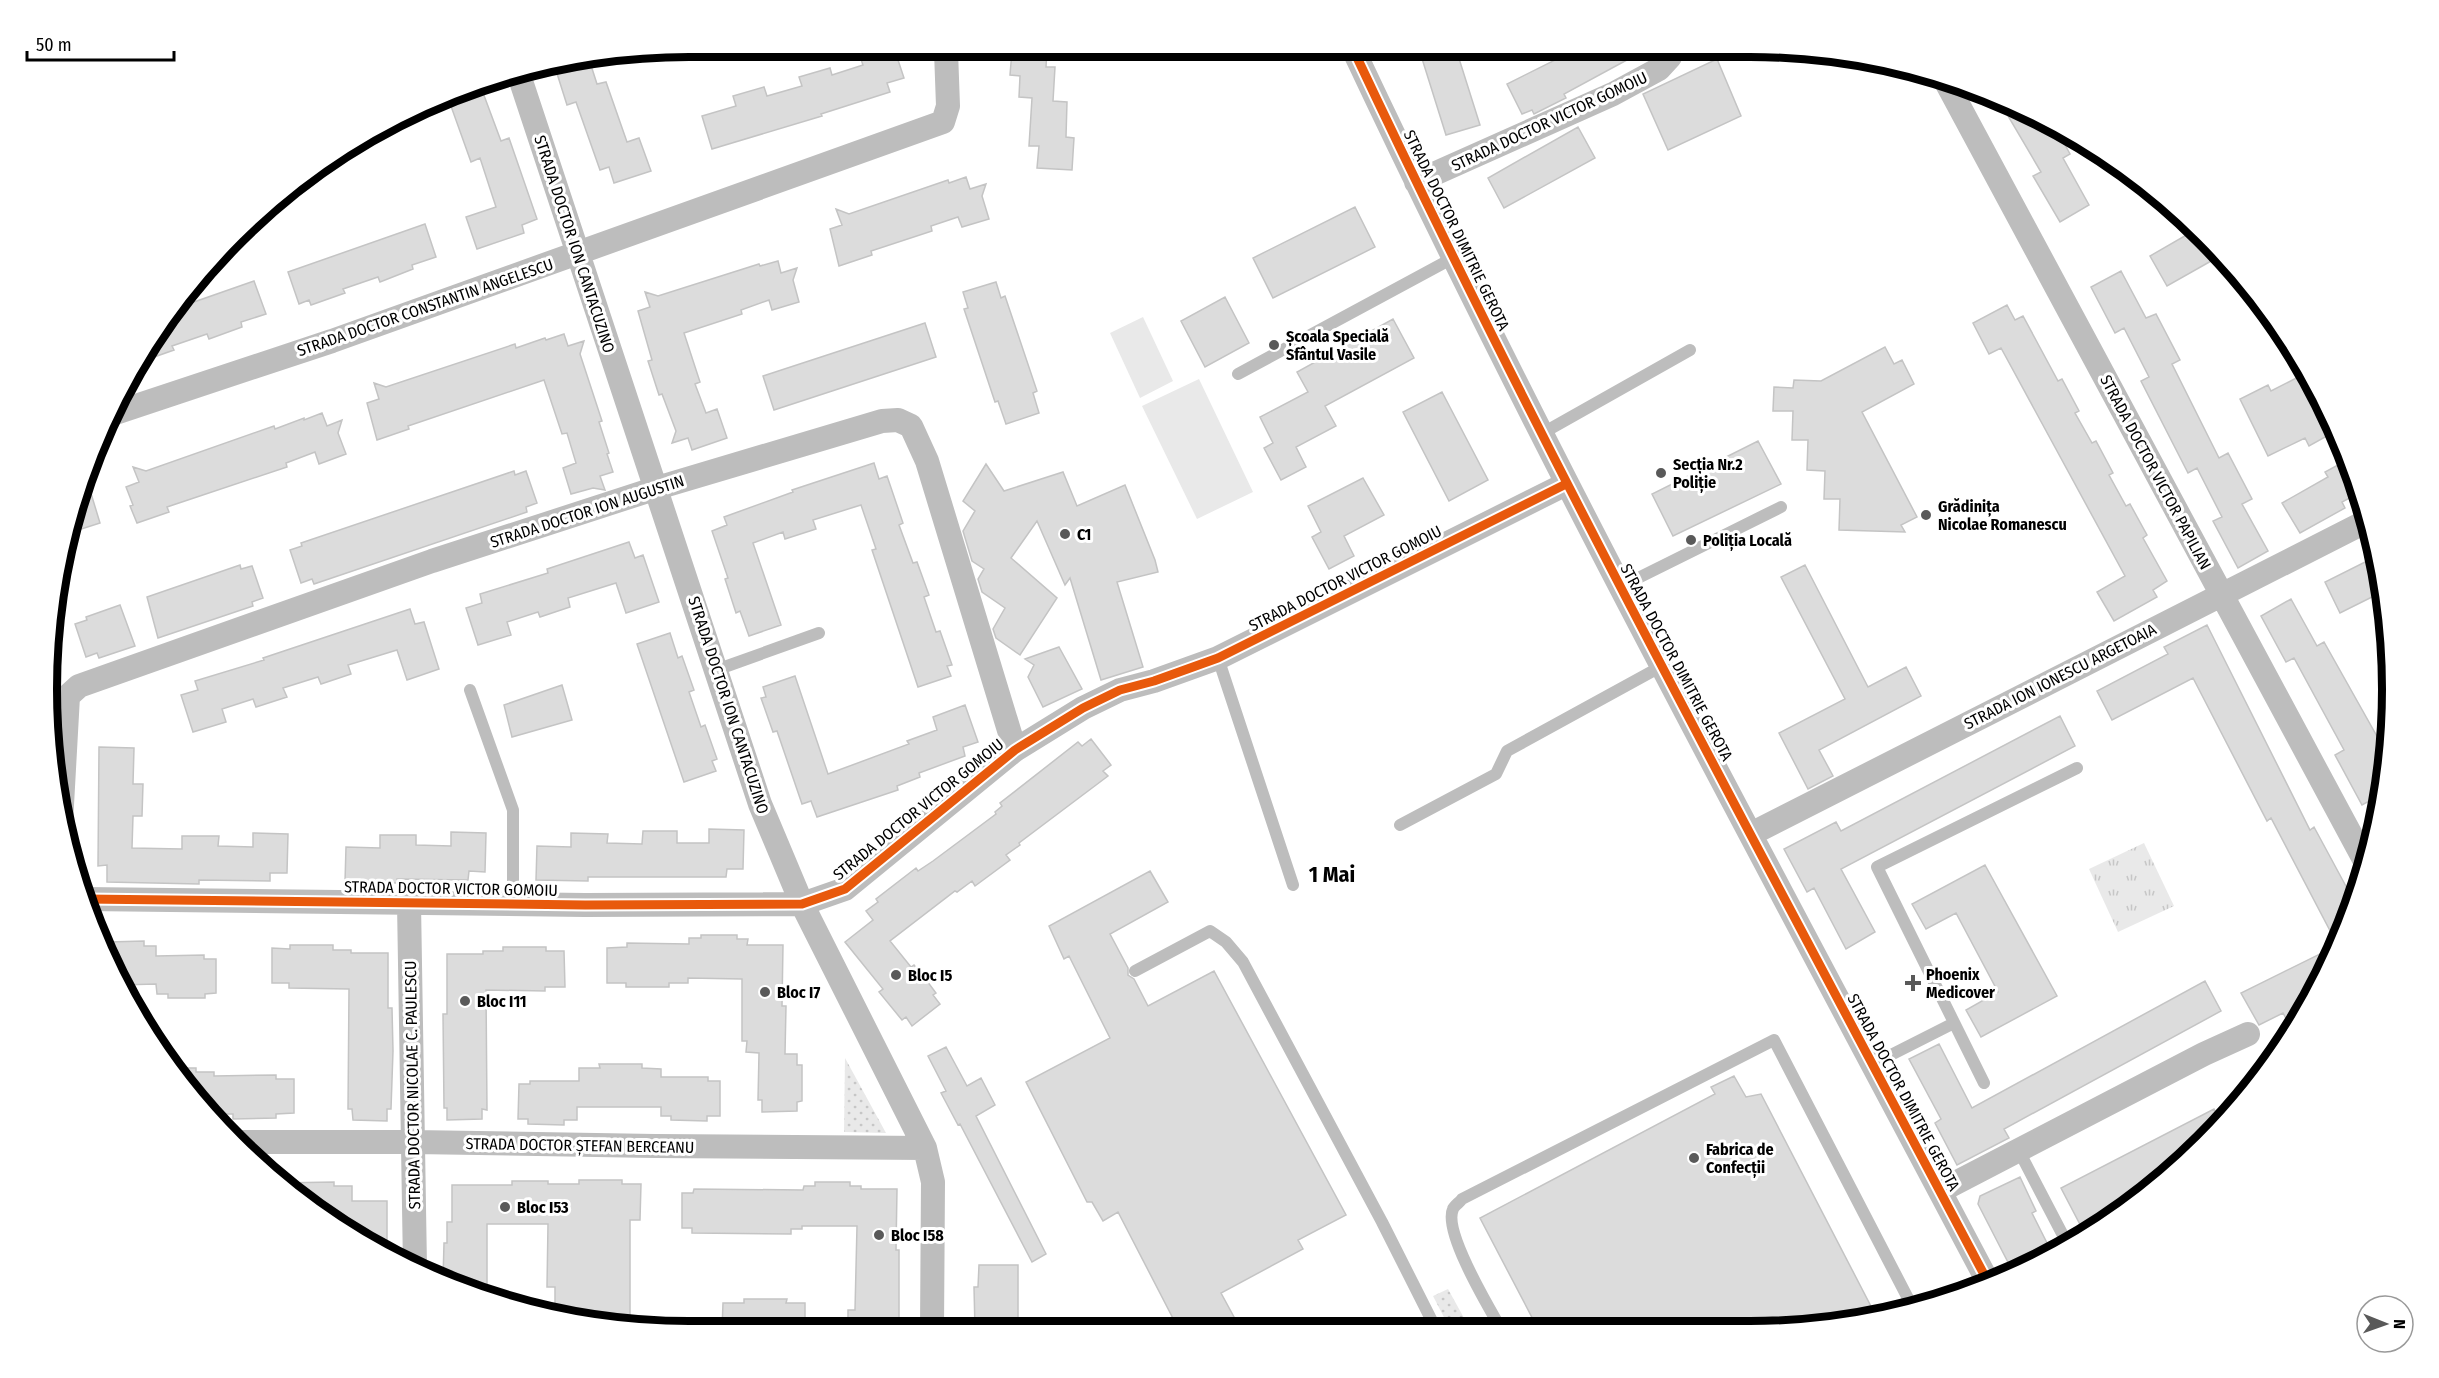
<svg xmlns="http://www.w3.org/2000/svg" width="2439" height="1378" font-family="'Fira Sans Condensed',sans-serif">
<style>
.grass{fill:url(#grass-dots)}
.park{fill:url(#park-tufts)}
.pitch{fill:#e9e9e9}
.building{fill:#dcdcdc;stroke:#c4c4c4;stroke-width:1.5}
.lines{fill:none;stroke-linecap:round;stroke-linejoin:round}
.service{stroke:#bdbdbd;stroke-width:12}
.minor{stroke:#bdbdbd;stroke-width:24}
.cycleway-casing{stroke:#fff;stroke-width:13}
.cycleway{stroke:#e8590c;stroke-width:9}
.poi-dot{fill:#595959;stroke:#fff;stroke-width:2}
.labels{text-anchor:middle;stroke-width:6;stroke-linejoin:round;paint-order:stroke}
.street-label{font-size:16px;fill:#000;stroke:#fff}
.poi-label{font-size:16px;font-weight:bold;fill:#000;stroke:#fff;text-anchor:start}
.district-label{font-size:22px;font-weight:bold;fill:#000;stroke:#fff}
.rim{fill:none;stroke:#000;stroke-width:8}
</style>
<defs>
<pattern id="grass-dots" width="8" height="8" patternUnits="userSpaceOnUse" patternTransform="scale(1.5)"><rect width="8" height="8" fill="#e9e9e9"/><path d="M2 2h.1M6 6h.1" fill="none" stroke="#c6c6c6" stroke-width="1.8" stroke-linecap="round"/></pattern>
<pattern id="park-tufts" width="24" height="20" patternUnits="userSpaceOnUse" patternTransform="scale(1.5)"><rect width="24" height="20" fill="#e9e9e9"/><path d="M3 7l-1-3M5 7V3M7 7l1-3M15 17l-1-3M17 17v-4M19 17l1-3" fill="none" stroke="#c6c6c6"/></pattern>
</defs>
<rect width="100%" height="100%" fill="#fff"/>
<path class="grass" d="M845,1058L886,1133L844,1132Z
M1448,1289L1469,1327H1449L1433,1296Z"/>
<path class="park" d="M2144,843L2174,906L2118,932L2089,869Z"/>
<path class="pitch" d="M1143,317L1173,381L1140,398L1110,333Z
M1199,379L1253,492L1197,519L1142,406Z"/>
<path class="building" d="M1649,48L1564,94L1566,98L1534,114L1532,110L1522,114L1507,84L1577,49Z
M1419,49H1456L1480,125L1446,135Z
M1047,50L1046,67H1055L1053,101L1067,102L1066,137L1074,138L1072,170L1037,168L1039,146H1029L1032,98L1019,97L1020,76L1010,75L1012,51Z
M858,51H895L904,78L887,83L890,92L821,114L822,116L712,149L702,116L736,106L733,96L764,87L767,96L802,86L799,77L830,68L832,75L863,65Z
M588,56L597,84L606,82L627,142L639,138L651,171L614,183L609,167L600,170L576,102L567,105L554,64Z
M1717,59L1741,116L1668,150L1643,94Z
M479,82L501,141L509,138L537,219L522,225L524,233L477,249L466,217L496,207L480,158L471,162L447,95Z
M2001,104L2054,125L2070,154L2063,158L2089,205L2060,222L2033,176L2041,172Z
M1578,127L1595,158L1504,208L1488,178Z
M966,177L970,189L986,184L982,196L989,219L962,227L958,217L931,226L932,231L871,251L872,255L839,266L830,229L842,225L836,209L849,214L948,180L949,183Z
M1355,207L1375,247L1273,298L1253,258Z
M425,224L436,257L412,265L413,269L380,282L378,277L343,289L345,293L311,305L309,300L299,304L288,272Z
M2195,230L2201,239L2203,238L2220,256L2167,286L2150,256Z
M778,261L781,273L797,268L793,280L799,302L772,310L769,300L741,310L742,314L684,333L700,382L695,384L706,413L717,409L727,438L692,450L688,438L672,443L676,431L662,394L659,395L648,361L652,360L638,311L650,307L645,292L658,296L759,264L760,266Z
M2121,271L2146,318L2156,314L2180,360L2172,364L2219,458L2228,453L2252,499L2242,504L2268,551L2238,568L2213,521L2222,517L2197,468L2188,473L2141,381L2149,377L2124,328L2115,333L2091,287Z
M254,281L266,314L241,322L242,327L209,339L207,334L172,346L174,350L137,363L155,332L174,309Z
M996,282L1001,298L1005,296L1037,391L1033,393L1039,413L1006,424L998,401L995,402L964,309L968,308L963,292Z
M1225,297L1249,343L1205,367L1181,321Z
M2007,305L2015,320L2023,316L2058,381L2062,379L2079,411L2075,413L2092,443L2096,441L2113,473L2109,475L2126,506L2130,504L2147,535L2143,538L2167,581L2153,590L2157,597L2114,621L2097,592L2125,576L2001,348L1989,354L1973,323Z
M1393,319L1414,358L1325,406L1336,426L1296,447L1306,467L1281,480L1264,448L1273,443L1260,417L1308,392L1297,372Z
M925,323L936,357L774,410L763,376Z
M564,334L568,346L584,341L580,354L602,421L599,422L609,453L607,454L613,472L600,476L605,490L593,488L571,494L563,468L576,463L567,433L562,434L544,380L408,426L409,429L377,440L367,403L379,399L374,383L386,387L515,344L516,348L545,338L546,340Z
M1885,347L1894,364L1902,360L1914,384L1862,412L1917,517L1901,525L1905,532L1839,530L1840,499H1824L1825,471L1807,470L1808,440H1792L1793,411H1773L1774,387L1793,388L1794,380L1821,381Z
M2306,373L2326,405L2336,431L2309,446L2305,438L2268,456L2240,399L2268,385L2271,391Z
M1442,392L1488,480L1449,501L1403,412Z
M322,413L327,426L342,420L338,433L346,454L319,464L315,452L286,463L287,467L167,507L169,512L137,523L130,506L133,505L126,487L139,482L133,467L146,471L274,426L275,429L304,418V420Z
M1758,441L1781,484L1673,536L1652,494Z
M2347,460L2359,493L2342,502L2345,508L2300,533L2282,503L2328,477L2325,472Z
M874,463L879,479L887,476L903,523L899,525L913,563L917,562L929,595L924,597L936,632L940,631L952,665L947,666L951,676L918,687L872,550L876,549L861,505L813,520L816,529L785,539L783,532L753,543L781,625L749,636L740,611L736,613L725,579L728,578L712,531L727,525L724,517L793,492L792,490Z
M986,464L1004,491L1063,472L1077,506L1125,485L1155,560L1158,572L1117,582L1143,667L1101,680L1070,578L1065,585L1037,521L1011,558L1057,598L1020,655L996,638L993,629L1005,608L982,592L978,579L984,569L972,561L963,531L975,511L963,501Z
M514,471L515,475L526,471L537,503L526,507L527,512L314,584L312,579L301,583L290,550L302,546L301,543Z
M86,477L100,523L66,534L68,522Z
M1363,478L1384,515L1344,536L1354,556L1329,569L1312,537L1321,532L1308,506Z
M629,542L635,558L643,555L659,602L626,613L616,583L568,598L570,607L540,617L538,612L507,622L511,635L478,645L466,608L482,603L480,594L548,573L547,569Z
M2371,559L2374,565L2377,563L2382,592L2340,613L2325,582Z
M240,565L241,569L252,566L263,598L252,602L253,606L158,638L147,597Z
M1805,565L1868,687L1906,667L1921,696L1819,750L1833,776L1808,789L1779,733L1845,699L1781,577Z
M2291,599L2317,646L2324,642L2388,756L2387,773L2382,794L2362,805L2335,755L2344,750L2294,658L2286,662L2261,616Z
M120,605L135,646L99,658L97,653L86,657L75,624L87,620L86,617Z
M410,609L415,624L424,622L439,669L407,680L397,650L348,665L351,674L321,684L318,677L283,688L287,697L256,707L253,699L222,709L226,722L193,732L181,695L198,690L195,681L264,660L263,658Z
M2207,625L2310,830L2314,827L2355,903L2337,944L2271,818L2267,821L2193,678L2112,720L2097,691L2168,654L2164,647Z
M670,633L678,658L682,656L694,690L689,692L701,727L705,725L717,759L712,761L716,771L684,782L637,644Z
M1059,647L1082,689L1043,707L1028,677L1034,665L1025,659Z
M795,676L828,774L909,744L907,741L937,730L933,717L965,705L978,742L963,747L965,756L919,773L920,777L897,786L898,790L817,817L811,801L802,804L777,731L773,732L761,698L766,697L763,687Z
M562,685L572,720L512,737L504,705Z
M2060,716L2075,746L1841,869L1875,932L1846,949L1814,888L1807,892L1784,849L1836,822L1841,831Z
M1091,739L1111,765L1103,771L1108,776L1019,843L1020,845L1006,855L1010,860L975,886L972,881L957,892L955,891L890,941L911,967L914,965L927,981L936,993L933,995L940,1004L912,1026L906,1017L902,1020L879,992L883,989L845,942L873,920L866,911L878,902L876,899L916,868L918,871L933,861L996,814L995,812L1002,806L1000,803L1078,742L1082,746Z
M99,747L134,748L133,784H143L142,816H133L132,848L182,849V836H219L218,846L253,847V833L288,834L287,873H270V881L199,880V884L107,882V865L98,866Z
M709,829L744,830L743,869H727L726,877H588V881L536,880L537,846L571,847V833L608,834L607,843L642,844L643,831H677V843H709Z
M451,832L486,833L485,872L469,871L468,880L397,879V883L345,882L346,847L380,848V835H416V845L451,846Z
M1985,865L2057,996L1981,1037L1966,1010L1998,992L1956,913L1926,929L1912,904Z
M1150,871L1168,902L1110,934L1128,968V975L1134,979L1148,1006L1214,971L1346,1215L1298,1240L1303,1249L1221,1293L1240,1328H1178L1118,1212L1103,1221L1092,1202H1087L1026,1082L1110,1038L1069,956L1064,959L1049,926Z
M701,935H737V939H748L747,945H783L782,1006H786L785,1054H797V1065H802V1101L797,1102V1111L762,1112V1100H758L759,1053L746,1052L747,1041H742V979L688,978V983H669V987H626V983H607V948L627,947V943L689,944V938H701Z
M144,941V946H156V956L204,955V959H216V993L205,994V998H168V994H157L156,984L120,985L101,946L108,945V942Z
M290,945H333V950H351V953H388V1008H392L393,1051L391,1109H387V1121L353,1120L352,1109H348L349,989L289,988V983H272V948L290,949Z
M2336,946L2306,1011L2292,1029L2283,1013L2259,1025L2241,993Z
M503,947H546V951H564L565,987H545V991L486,990L487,1110L482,1109V1119L447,1120V1108H444L443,1014H447V954H483V951H503Z
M2205,981L2221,1011L2004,1129L2009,1138L1957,1165L1935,1123L1941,1119L1909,1059L1939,1044L1972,1108Z
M946,1047L967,1086L981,1078L995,1105L976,1116L1046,1254L1032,1262L960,1124L958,1125L941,1093L946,1091L928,1056Z
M599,1064H642V1068L661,1069V1077H708V1081H720V1116H707V1121L671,1120V1116H661V1107H577V1120H564V1125L528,1124V1119H518L519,1084H530V1081H579V1068H600Z
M174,1068H196V1072H214V1076L276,1075V1079H294V1113L276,1114V1118L233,1119V1114H215V1106H201Z
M1734,1076L1746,1097L1761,1094L1876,1316L1834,1326L1537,1327L1480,1218L1715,1094L1711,1087Z
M2214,1109L2221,1122L2205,1143L2107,1223L2085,1234L2061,1188Z
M2020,1177L2036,1211L2032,1213L2051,1251L2012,1270L1978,1204L1980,1196Z
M579,1180H622V1184H641L640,1220H630V1327L555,1312V1287H547L548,1224H487V1286H483V1297L443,1280L444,1243H447V1222H452V1185H512V1181H548V1184H579Z
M334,1182V1186H352V1201H387V1254L367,1245L280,1183Z
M815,1182H850V1186H861V1189H897L896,1250H899V1326H894V1329H848V1310H855L857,1226H802V1229H791V1234L692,1233V1228H682V1193H693L694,1189L803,1190L804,1186H815Z
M979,1265H1018V1329H975L974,1287H978Z
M744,1299H787L786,1303H805V1330H722L723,1303H744Z"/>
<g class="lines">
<path class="service" d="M1238,374L1453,258
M1541,434L1690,350
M1620,587L1781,507
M1218,658L1293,885
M716,670L819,633
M470,690L513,810V889L510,904
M1400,825L1496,774L1507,751L1662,666
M1135,971L1210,931L1226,942L1243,962L1382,1222L1435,1327
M1873,1064L1954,1023
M1984,1083L1877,867L2077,768
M2019,1151L2067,1243
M1500,1327C1488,1306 1443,1231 1453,1209C1454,1206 1460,1202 1462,1199L1774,1040L1913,1308"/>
<path class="minor" d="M1353,49C1550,468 1772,873 1988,1282
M518,72L760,804L802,904L925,1148L933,1182L932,1329
M1945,80L2366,863
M1416,182L1613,94L1659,69L1670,57L1671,48
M109,415L332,341L943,122L948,106L946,51
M61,823L68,696L79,686L432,561L657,488L882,421L898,420L911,426L927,461L1015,750
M1751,834L2369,520
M85,899L585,905L802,904L845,889L1015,750L1083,708L1120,690L1154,681L1218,658L1566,484
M409,903L415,1267
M236,1142H414L655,1146L925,1148
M1940,1191L2204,1054L2248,1034"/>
<g class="cycleway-casing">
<path id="cycleway" d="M1353,49C1550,468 1772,873 1988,1282
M85,899L585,905L802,904L845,889L1015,750L1083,708L1120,690L1154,681L1218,658L1566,484"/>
</g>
<use href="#cycleway" class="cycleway"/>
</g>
<g class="poi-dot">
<circle cx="1274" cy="345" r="6"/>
<circle cx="1661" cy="473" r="6"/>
<circle cx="1926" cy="515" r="6"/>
<circle cx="1065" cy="534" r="6"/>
<circle cx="1691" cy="540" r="6"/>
<circle cx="896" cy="975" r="6"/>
<path d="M1910 974h6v6h6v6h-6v6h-6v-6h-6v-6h6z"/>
<circle cx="765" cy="992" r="6"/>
<circle cx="465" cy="1001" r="6"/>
<circle cx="1694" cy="1158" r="6"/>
<circle cx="505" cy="1207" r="6"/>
<circle cx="879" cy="1235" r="6"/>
</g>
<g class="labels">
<g class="street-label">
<text transform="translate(1549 121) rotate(-25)" y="6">STRADA DOCTOR VICTOR GOMOIU</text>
<text transform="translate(1457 230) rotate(64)" y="6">STRADA DOCTOR DIMITRIE GEROTA</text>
<text transform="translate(575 244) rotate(72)" y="6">STRADA DOCTOR ION CANTACUZINO</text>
<text transform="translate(425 307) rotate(-19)" y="6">STRADA DOCTOR CONSTANTIN ANGELESCU</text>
<text transform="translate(2156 472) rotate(62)" y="6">STRADA DOCTOR VICTOR PAPILIAN</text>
<text transform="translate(587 511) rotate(-18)" y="6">STRADA DOCTOR ION AUGUSTIN</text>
<text transform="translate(1345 578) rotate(-27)" y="6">STRADA DOCTOR VICTOR GOMOIU</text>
<text transform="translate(1677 662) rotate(62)" y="6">STRADA DOCTOR DIMITRIE GEROTA</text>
<text transform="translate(2060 676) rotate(-27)" y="6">STRADA ION IONESCU ARGETOAIA</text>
<text transform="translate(729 705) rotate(72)" y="6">STRADA DOCTOR ION CANTACUZINO</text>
<text transform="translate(918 809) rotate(-39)" y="6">STRADA DOCTOR VICTOR GOMOIU</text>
<text transform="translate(451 888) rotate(1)" y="6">STRADA DOCTOR VICTOR GOMOIU</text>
<text transform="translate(412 1085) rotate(-91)" y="6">STRADA DOCTOR NICOLAE C. PAULESCU</text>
<text transform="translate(1904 1092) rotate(62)" y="6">STRADA DOCTOR DIMITRIE GEROTA</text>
<text transform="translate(580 1145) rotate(1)" y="6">STRADA DOCTOR ȘTEFAN BERCEANU</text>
</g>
<g class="poi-label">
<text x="1286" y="342">Școala Specială<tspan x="1286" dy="18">Sfântul Vasile</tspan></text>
<text x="1673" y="470">Secția Nr.2<tspan x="1673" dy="18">Poliție</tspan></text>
<text x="1938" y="512">Grădinița<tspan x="1938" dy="18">Nicolae Romanescu</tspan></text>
<text x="1077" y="540">C1</text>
<text x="1703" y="546">Poliția Locală</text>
<text x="1926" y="980">Phoenix<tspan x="1926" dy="18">Medicover</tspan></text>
<text x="908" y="981">Bloc I5</text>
<text x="777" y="998">Bloc I7</text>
<text x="477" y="1007">Bloc I11</text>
<text x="1706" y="1155">Fabrica de<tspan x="1706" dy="18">Confecții</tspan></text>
<text x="517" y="1213">Bloc I53</text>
<text x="891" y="1241">Bloc I58</text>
</g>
<g class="district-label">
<text x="1332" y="882">1 Mai</text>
</g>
</g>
<path d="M0 0H2439V1378H0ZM689 57H1750A632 632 0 0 1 2382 689V689A632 632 0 0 1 1750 1321H689A632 632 0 0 1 57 689V689A632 632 0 0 1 689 57Z" fill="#fff" fill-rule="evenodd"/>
<path class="rim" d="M689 57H1750A632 632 0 0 1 2382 689V689A632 632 0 0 1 1750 1321H689A632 632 0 0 1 57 689V689A632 632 0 0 1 689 57Z"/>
<g transform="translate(2385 1324) rotate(91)"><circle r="28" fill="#ffffff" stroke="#999999" stroke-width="1.5"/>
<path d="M0-4.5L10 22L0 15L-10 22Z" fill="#595959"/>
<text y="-9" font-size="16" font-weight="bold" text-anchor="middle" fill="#000000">N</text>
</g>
<path d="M27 51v9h147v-9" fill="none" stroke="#000000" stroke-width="3"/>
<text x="36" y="51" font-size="18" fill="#000000" stroke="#ffffff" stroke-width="4.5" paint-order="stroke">50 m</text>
</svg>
